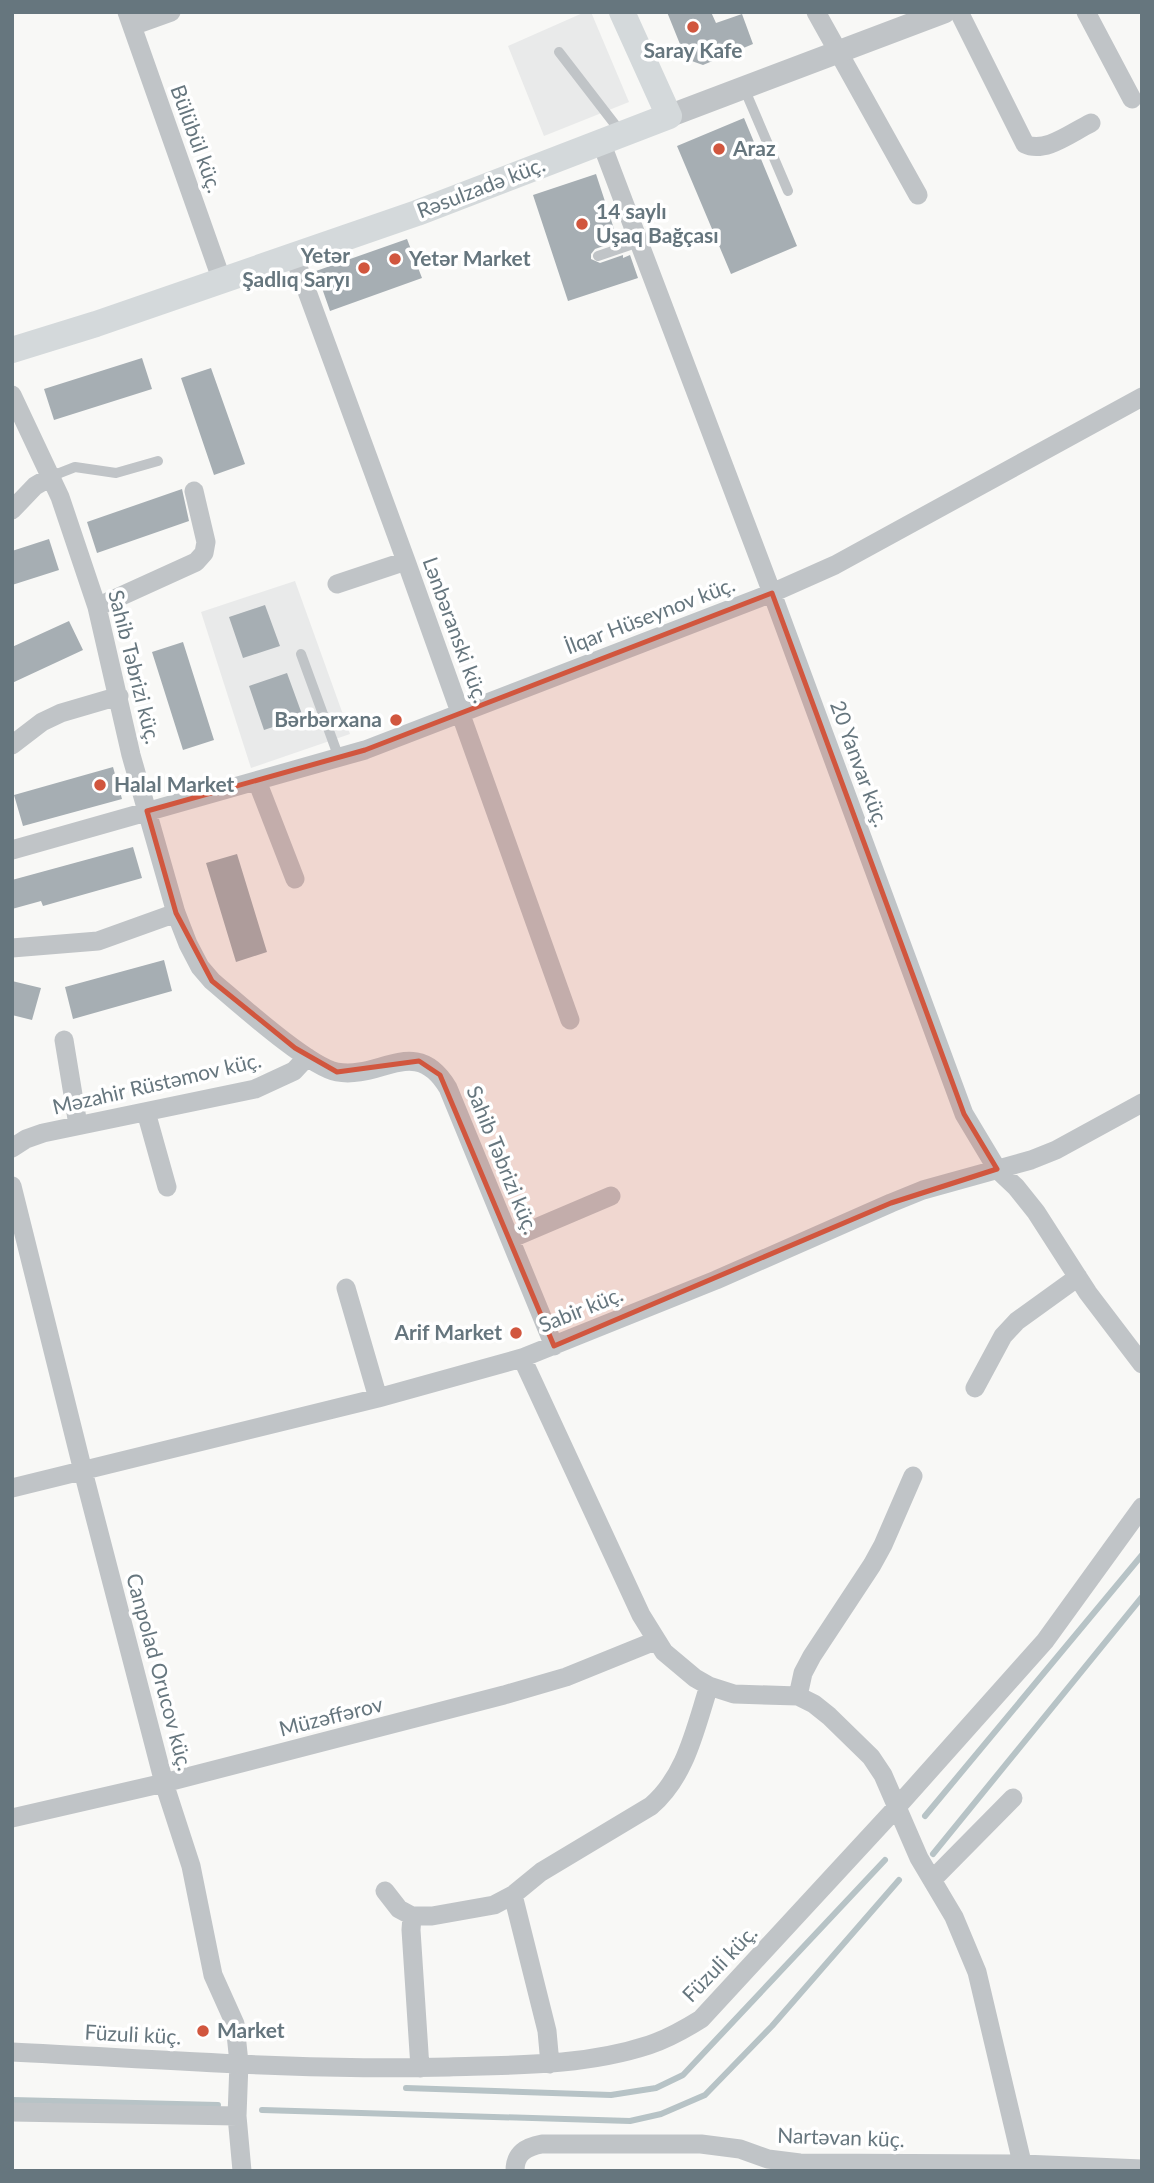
<svg xmlns="http://www.w3.org/2000/svg" width="1154" height="2183" font-family="Lato,sans-serif">
<style>
.built{fill:#e9eaea}
.lines{fill:none;stroke-linecap:round;stroke-linejoin:round}
.stream{stroke:#b7c3c6;stroke-width:6}
.building{fill:#a6aeb3}
.service{stroke:#c0c4c7;stroke-width:10}
.minor{stroke:#c0c4c7;stroke-width:19}
.tertiary{stroke:#c0c4c7;stroke-width:23}
.secondary{stroke:#d4d9db;stroke-width:26}
.marked{fill:#d1563e;fill-opacity:0.2;stroke:#d1563e;stroke-width:5;stroke-linejoin:round}
.poi-dot{fill:#d1563e;stroke:#fff;stroke-width:2.5}
.labels{text-anchor:middle;stroke-width:7;stroke-linejoin:round;paint-order:stroke}
.poi-label{font-size:21px;font-weight:bold;fill:#66767e;stroke:#fff;text-anchor:start}
.street-label{font-size:21px;fill:#66767e;stroke:#fff}
</style>
<rect width="100%" height="100%" fill="#f8f8f6"/>
<path class="built" d="M585,12H591L629,102L544,136L508,46Z
M295,581L350,734L251,768L201,612Z"/>
<g class="lines">
<path class="stream" d="M925,1816L1142,1555
M933,1854L1142,1597
M406,2088L611,2095L656,2088L683,2075L885,1860
M12,2100L218,2105
M262,2110L630,2121L661,2114L705,2095L772,2026L899,1880"/>
</g>
<path class="building" d="M667,12H711L716,23L742,14L753,44L703,65L686,59Z
M744,118L797,246L731,274L677,146Z
M596,174L618,241L595,249L591,254V259L600,263L623,255V258L630,255L638,278L568,301L533,195Z
M407,239L422,278L330,311L316,271Z
M142,358L152,389L54,420L44,389Z
M211,368L245,464L214,475L181,378Z
M182,489L189,521L97,553L87,522Z
M49,539L59,570L12,585V551Z
M265,605L280,646L243,658L229,617Z
M69,621L83,650L12,683V647Z
M183,642L214,740L183,750L152,652Z
M287,673L303,717L264,730L249,686Z
M113,767L122,799L23,826L14,795Z
M133,847L142,878L43,906L41,901L12,909V880Z
M237,854L267,952L236,962L206,863Z
M164,960L172,991L73,1019L65,987Z
M12,981L41,988L32,1020L12,1015Z"/>
<g class="lines">
<path class="service" d="M559,52L620,131
M744,88L788,191
M598,256L639,242
M52,476L75,467L116,473L158,461
M301,654L339,758"/>
<path class="minor" d="M127,12L222,281
M816,12L918,195
M959,12L1025,144C1045,154 1072,132 1091,123
M1086,12L1132,99
M132,26L171,12
M601,142L772,593L964,1114L997,1169L1016,1187L1036,1212L1088,1293L1142,1364
M294,256L406,561L570,1020
M12,395L60,497L97,607L131,755L176,913L188,944L200,967L212,981C237,1002 309,1067 337,1072C380,1080 416,1034 448,1088L554,1346
M12,510L35,486L52,476
M337,584L406,561
M97,607L196,562L204,553L206,542L194,491
M12,745L42,722L61,713L119,696
M257,781L295,879
M12,850L365,750L772,593L835,565L1142,397
M12,948L98,941L176,913
M64,1040L78,1125
M146,1112L167,1187
M12,1148L26,1139L43,1133L255,1089L294,1071L307,1057
M12,1186L83,1471L164,1783L191,1866L213,1975L235,2024L239,2063L237,2116L242,2171
M510,1239L611,1196
M346,1288L378,1398
M522,1358L641,1615L664,1652L695,1678L709,1686L734,1694L798,1696L814,1704L829,1716L871,1757L883,1775L919,1858L954,1917L977,1972L1024,2171
M975,1388L1003,1336L1017,1321L1078,1277
M12,1488L378,1398L522,1358L716,1280L891,1203L923,1190L1031,1160L1056,1150L1142,1103
M798,1696L803,1673L812,1656L872,1565L883,1545L913,1476
M12,1818L164,1783L504,1695L566,1677L655,1641
M933,1879L1013,1798
M385,1891L399,1909L412,1916H432L494,1905L513,1895L541,1872L651,1806C686,1776 695,1729 709,1686
M513,1895L547,2031L550,2064
M412,1916L411,1930L420,2068
M12,2052C157,2059 303,2071 449,2067C515,2065 585,2066 649,2045C667,2039 685,2029 701,2019L896,1808L1045,1641L1142,1507
M12,2112L237,2116
M515,2171C515,2153 526,2147 542,2144H701L740,2149L768,2159L800,2163L1023,2164L1142,2169"/>
<path class="tertiary" d="M669,116L944,12"/>
<path class="secondary" d="M12,350L96,324L417,213L669,116L622,12"/>
</g>
<path class="marked" d="M772,593L964,1114L997,1169L891,1203L554,1346L440,1075L419,1061L337,1072L295,1048L212,981L176,913L147,811L365,750Z"/>
<g class="poi-dot">
<circle cx="693" cy="27" r="7"/>
<circle cx="719" cy="149" r="7"/>
<circle cx="582" cy="224" r="7"/>
<circle cx="395" cy="259" r="7"/>
<circle cx="364" cy="268" r="7"/>
<circle cx="396" cy="720" r="7"/>
<circle cx="100" cy="785" r="7"/>
<circle cx="516" cy="1333" r="7"/>
<circle cx="203" cy="2031" r="7"/>
</g>
<g class="labels">
<g class="poi-label">
<text x="693" y="58" text-anchor="middle">Saray Kafe</text>
<text x="733" y="156">Araz</text>
<text x="596" y="219">14 saylı<tspan x="596" dy="24">Uşaq Bağçası</tspan></text>
<text x="350" y="263" text-anchor="end">Yetər<tspan x="350" dy="24">Şadlıq Saryı</tspan></text>
<text x="409" y="266">Yetər Market</text>
<text x="382" y="727" text-anchor="end">Bərbərxana</text>
<text x="114" y="792">Halal Market</text>
<text x="502" y="1340" text-anchor="end">Arif Market</text>
<text x="217" y="2038">Market</text>
</g>
<g class="street-label">
<text transform="translate(196 139) rotate(70)" y="7">Bülübül küç.</text>
<text transform="translate(481 188) rotate(-21)" y="7">Rəsulzadə küç.</text>
<text transform="translate(650 616) rotate(-21)" y="7">İlqar Hüseynov küç.</text>
<text transform="translate(455 630) rotate(70)" y="7">Lənbəranski küç.</text>
<text transform="translate(134 667) rotate(76)" y="7">Sahib Təbrizi küç.</text>
<text transform="translate(859 764) rotate(70)" y="7">20 Yanvar küç.</text>
<text transform="translate(157 1084) rotate(-13)" y="7">Məzahir Rüstəmov küç.</text>
<text transform="translate(502 1160) rotate(68)" y="7">Sahib Təbrizi küç.</text>
<text transform="translate(581 1310) rotate(-22)" y="7">Sabir küç.</text>
<text transform="translate(159 1672) rotate(75)" y="7">Canpolad Orucov küç.</text>
<text transform="translate(331 1717) rotate(-14)" y="7">Müzəffərov</text>
<text transform="translate(720 1964) rotate(-46)" y="7">Füzuli küç.</text>
<text transform="translate(133 2035) rotate(3)" y="7">Füzuli küç.</text>
<text transform="translate(841 2138) rotate(2)" y="7">Nartəvan küç.</text>
</g>
</g>
<rect width="1154" height="2183" fill="none" stroke="#66767e" stroke-width="28"/>
</svg>
